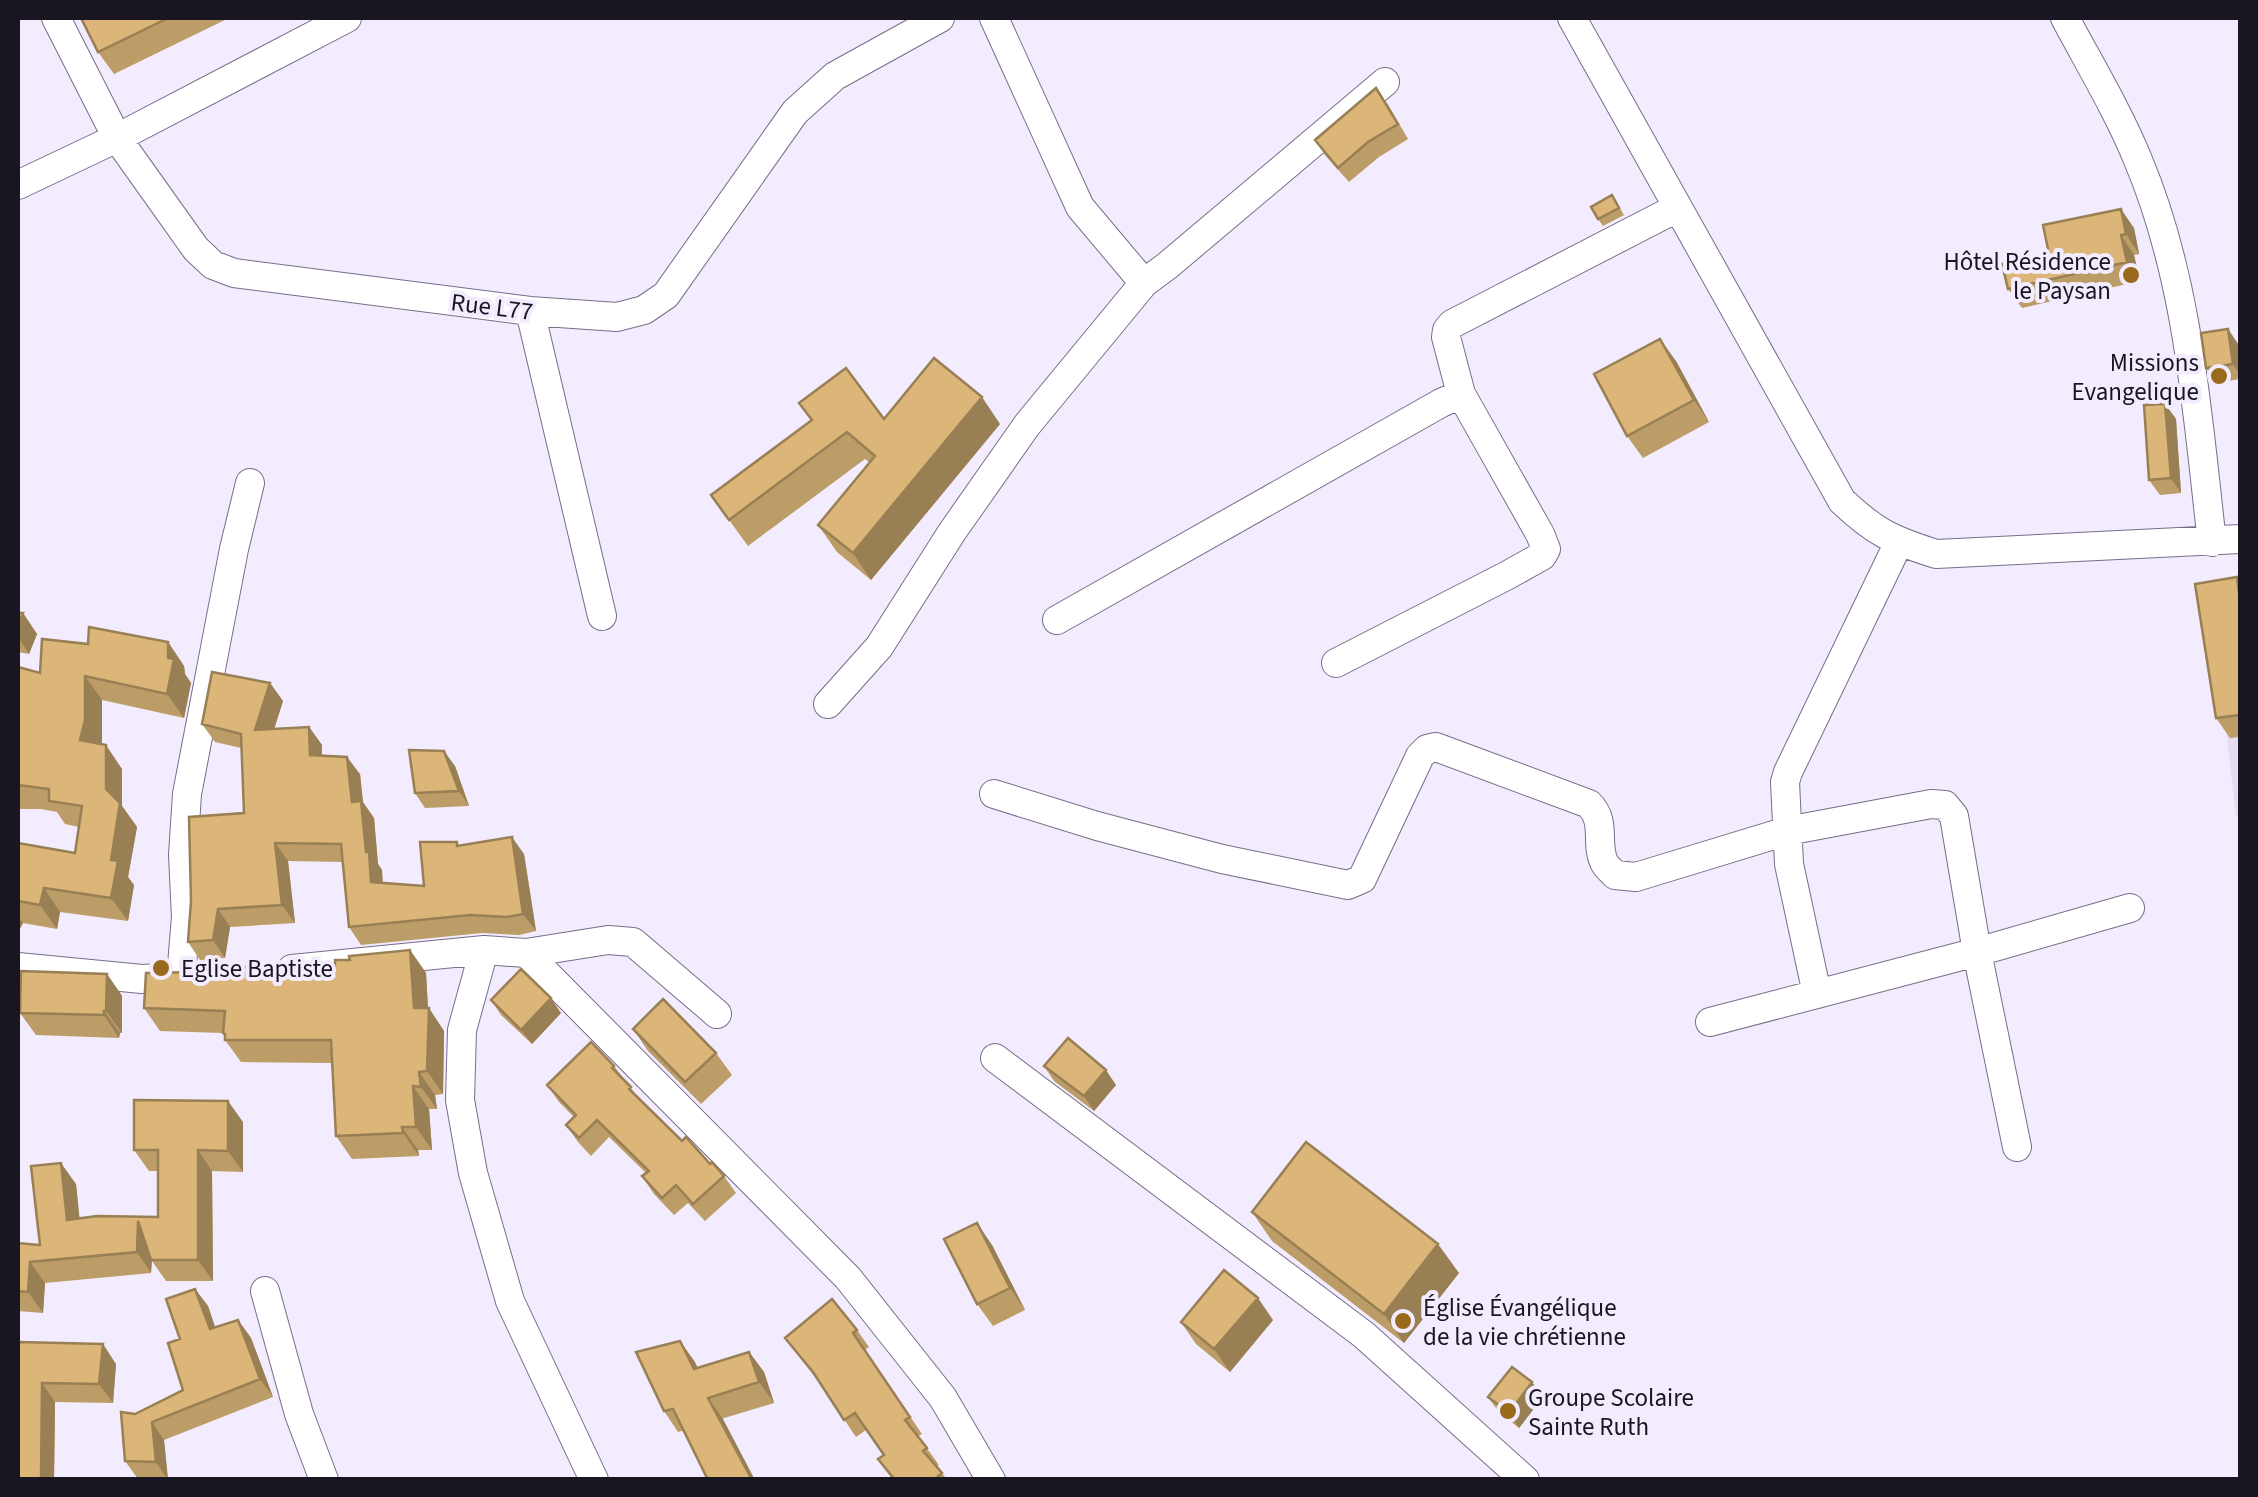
<svg xmlns="http://www.w3.org/2000/svg" width="2258" height="1497" font-family="'Source Sans 3',sans-serif">
<style>
.built{fill:#e5dcf2}
.lines{fill:none;stroke-linecap:round;stroke-linejoin:round}
.street-casing{stroke:#786d89;stroke-width:30}
.street{stroke:#fff;stroke-width:28}
.wall{fill:#bc9d67}
.shaded-wall{fill:#997f54}
.building{fill:#dbb678;stroke:#997f54;stroke-width:2.5}
.poi-dot{fill:#996a1b;stroke:#f3ebfe;stroke-width:4}
.labels{text-anchor:middle;stroke-width:8;stroke-linejoin:round;paint-order:stroke}
.poi-label{font-size:25px;fill:#1a1621;stroke:#f3ebfe;text-anchor:start}
.street-label{font-size:25px;fill:#1a1621;stroke:#f3ebfe}
</style>
<rect width="100%" height="100%" fill="#f3ebfe"/>
<path class="built" d="M2240,597V815L2236,816L2211,601Z"/>
<g class="lines">
<g class="street-casing">
<path id="street" d="M56,18L117,138L196,249L213,265L234,273L530,311L617,317L644,310L666,295L795,112L835,76L940,18
M994,18L1080,207L1144,283L1167,266L1385,82
M1572,18L1842,501C1876,533 1892,540 1936,554L2240,539
M2065,18C2089,63 2119,113 2138,160C2189,281 2197,413 2212,542
M18,185L117,138L347,18
M530,311L602,616
M1057,620L1441,403L1461,394L1446,337L1447,330L1452,324L1677,208
M1336,663L1506,576L1542,556L1546,549L1540,534L1461,394
M828,704L879,647L952,532L1027,425L1144,283
M994,794L1097,826L1222,859L1348,885L1362,879L1420,756L1427,749L1436,747L1589,804C1607,822 1595,843 1604,862C1606,867 1611,870 1615,875L1636,877L1787,831L1931,804L1945,805L1954,816L1977,952L2017,1147
M484,950L462,1030L460,1100L473,1173L510,1301L594,1480
M526,953L848,1278L943,1398L991,1480
M18,967L142,979L180,977
M292,969L484,950L526,953L608,940L633,942L717,1014
M181,977L186,917L183,855L187,794L234,549L250,483
M1817,994L1789,864L1785,782L1788,772L1899,542
M1710,1022L1977,952L2130,908
M995,1058L1364,1335L1525,1480
M265,1291L299,1414L324,1480"/>
</g>
<use href="#street" class="street"/>
</g>
<path class="wall" d="M81,18H229L114,74L98,52Z
M1387,103L1408,139L1379,157L1349,182L1325,155L1315,140Z
M1612,195L1624,215L1603,226L1598,219Z
M2134,228L2139,254L2134,255L2140,281L2022,308L2008,289L2049,254Z
M2228,329L2238,344L2240,357V379L2217,383L2206,368Z
M1676,361L1709,422L1643,458L1627,436Z
M2165,404L2176,419L2181,493L2160,495L2149,480Z
M884,419L1000,424L871,580L837,552L818,525L870,463L865,459L748,546L711,495L811,420Z
M2237,577L2240,583V737L2230,738L2216,718Z
M18,613H23L37,634L29,654L18,652Z
M168,642L184,666L185,674L191,683L184,718L102,700V745L122,769V806L137,827L128,877L134,885L128,921L60,912L57,929L23,923L18,932V843L75,853L79,827L65,824L57,812L41,809H18V667L40,673L88,644Z
M270,683L283,701L274,729L309,727L322,745V755L360,774L363,803L374,818L378,864L382,870V883L424,886L459,846L524,854L536,931L519,935L482,933L361,945L349,927L342,862L288,861L295,923L230,927L225,958L200,960L188,942L244,813L241,748L215,742L202,724Z
M455,766L469,806L425,808L415,793Z
M410,950L426,973L428,1008L444,1031L443,1094L435,1095L437,1109H429L432,1150H418L419,1156L352,1159L336,1136L332,1063L241,1062L225,1040L223,1033L160,1031L144,1008L335,966L350,960Z
M107,974L122,996V1033H120L119,1038L36,1035L20,1013Z
M491,1000L561,1013L532,1044L501,1015Z
M633,1029L716,1053L732,1075L701,1104L648,1051Z
M614,1066L640,1100L682,1141L724,1176L736,1193L705,1221L688,1203L674,1215L654,1194L642,1176L646,1173L609,1137L591,1156L578,1142L566,1125L574,1117L559,1102L547,1085Z
M1044,1066L1116,1085L1094,1111L1054,1081Z
M243,1122V1172L212,1171L213,1281H166L152,1261L151,1273L45,1283L43,1313L18,1311V1243L40,1245L76,1184L79,1218L158,1217V1171H149L134,1150Z
M1252,1212L1459,1273L1404,1343L1272,1241Z
M992,1245L1025,1310L993,1326L977,1304Z
M195,1289L208,1306L215,1328L238,1320L251,1338L273,1397L164,1440L168,1480L138,1479L125,1461L135,1414L183,1390L180,1339Z
M1273,1320L1230,1372L1196,1344L1181,1322Z
M857,1330L869,1347L865,1350L922,1434L918,1436L939,1465L937,1466L947,1480H893L878,1459L884,1455L866,1430L856,1437L821,1385L785,1338Z
M680,1341L698,1368L749,1352L764,1372L774,1403L678,1432L664,1411Z
M18,1342L116,1364L113,1403L55,1402L54,1480Z
M1532,1382L1543,1397L1519,1428L1499,1412L1488,1397Z"/>
<path class="shaded-wall" d="M2121,209L2134,228L2139,254L2126,234Z
M2121,235L2134,255L2140,281L2127,262Z
M2228,329L2238,344L2240,374L2233,364Z
M1660,339L1676,361L1709,422L1694,400Z
M982,397L1000,424L871,580L853,553Z
M2165,404L2176,419L2181,493L2171,478Z
M23,613L37,634L29,654L18,637V626Z
M168,642L184,666L185,674L191,683L184,718L167,694Z
M85,676L102,700V744L80,740Z
M270,683L283,701L268,748L255,730Z
M309,727L322,745V772L310,755Z
M106,745L122,769V806L137,827L128,877L134,885L128,921L111,898L106,789Z
M444,751L455,766L469,806L459,791Z
M347,757L360,774L363,802L374,818L378,864L382,870L384,900L371,882L366,852L352,802Z
M512,837L524,854L536,931L523,914Z
M275,843L288,861L295,923L282,905Z
M44,888L60,912L57,929L40,905Z
M218,909L230,927L225,958L213,940Z
M18,915L23,923L18,932Z
M410,950L426,973L428,1009L429,1008L444,1031L443,1094L427,1071L414,1008Z
M107,974L122,996V1033L106,1011Z
M551,998L561,1013L532,1044L521,1030Z
M104,1011L120,1033L119,1038L104,1015Z
M1106,1070L1116,1085L1094,1111L1084,1096Z
M419,1072L435,1095L437,1109L421,1087Z
M413,1086L429,1109L432,1150L416,1127Z
M228,1101L243,1122V1172L228,1151Z
M402,1127L418,1150L419,1156L403,1133Z
M198,1150L212,1171L213,1281L198,1260Z
M61,1163L76,1184L82,1241L67,1220Z
M138,1221L153,1242L151,1273L137,1252Z
M977,1223L992,1245L1025,1310L1010,1288Z
M1438,1244L1459,1273L1404,1343L1384,1314Z
M30,1262L45,1283L43,1313L28,1292Z
M195,1289L208,1306L222,1347L210,1329Z
M1258,1298L1273,1320L1230,1372L1214,1349Z
M238,1320L251,1338L273,1397L260,1379Z
M680,1341L695,1362L708,1390L694,1369Z
M103,1344L116,1364L113,1403L99,1384Z
M749,1352L764,1372L774,1403L759,1382Z
M1532,1382L1543,1397L1519,1428L1509,1413Z
M42,1383L55,1402L54,1480H41Z
M708,1398L723,1419L755,1480H752Z
M152,1422L164,1440L168,1480L156,1462Z"/>
<path class="building" d="M81,18H168L98,52Z
M1376,88L1398,124L1368,142L1338,168L1315,140Z
M1612,195L1619,208L1598,219L1591,207Z
M2121,209L2126,234L2121,235L2127,262L2008,289L2002,264L2049,254L2043,225Z
M2228,329L2233,364L2206,368L2201,333Z
M1660,339L1694,400L1627,436L1594,374Z
M934,358L982,397L853,553L818,525L875,456L847,432L729,520L711,495L812,420L799,403L846,368L884,419Z
M2165,404L2171,478L2149,480L2144,405Z
M2237,577L2240,601V715L2216,718L2195,584Z
M18,613H23L18,626Z
M89,627L168,642V658L174,659L167,694L85,676V720L80,740L106,745V789L120,803L111,860L118,861L111,898L44,888L40,905L18,901V843L75,853L82,806L49,801V789L18,785V667L40,673L42,639L88,644Z
M212,672L270,683L255,730L309,727L310,755L347,757L352,802L361,801L366,852H369L371,882L424,886L420,842H457V846L512,837L523,914L507,917L470,915L349,927L341,844L275,843L282,905L218,909L213,940L188,942L191,901L189,817L244,813L241,734L202,724Z
M409,750L444,751L459,791L415,793Z
M410,950L414,1008H429L427,1071L419,1072L421,1087L413,1086L416,1127H402L403,1133L336,1136L331,1040H225V1034L223,1033L225,1011L144,1008L146,973L196,972L255,966H335V960H350L349,956Z
M521,969L551,998L521,1030L491,1000Z
M21,971L107,974L106,1011H104V1015L20,1013Z
M663,999L716,1053L685,1082L633,1029Z
M1068,1038L1106,1070L1084,1096L1044,1066Z
M591,1042L614,1066L612,1068L631,1087L629,1089L682,1141L686,1137L710,1164L712,1162L724,1176L693,1204L676,1185L662,1198L642,1176L649,1171L597,1120L579,1138L566,1125L576,1115L547,1085Z
M134,1100L228,1101V1151L198,1150V1260H151L138,1221L137,1252L30,1262L28,1292L18,1291V1243L40,1245L31,1166L61,1163L67,1220L97,1216L158,1217V1150H134Z
M1306,1142L1438,1244L1384,1314L1252,1212Z
M977,1223L1010,1288L977,1304L944,1239Z
M1224,1270L1258,1298L1214,1349L1181,1322Z
M195,1289L210,1329L238,1320L260,1379L152,1422L156,1462L125,1461L121,1412L135,1414L183,1390L168,1343L180,1339L166,1299Z
M832,1299L857,1330L853,1333L910,1417L905,1420L927,1448L923,1451L942,1473L934,1480H895L878,1459L884,1455L855,1413L844,1420L813,1372L785,1338Z
M680,1341L694,1369L749,1352L759,1382L708,1398L752,1480H708L673,1409L664,1411L636,1352Z
M18,1342L103,1344L99,1384L42,1383L41,1480H18Z
M1512,1367L1532,1382L1509,1413L1488,1397Z"/>
<g class="poi-dot">
<circle cx="2131" cy="275" r="10"/>
<circle cx="2219" cy="376" r="10"/>
<circle cx="161" cy="968" r="10"/>
<circle cx="1403" cy="1321" r="10"/>
<circle cx="1508" cy="1411" r="10"/>
</g>
<g class="labels">
<g class="poi-label">
<text x="2111" y="270" text-anchor="end">Hôtel Résidence<tspan x="2111" dy="29">le Paysan</tspan></text>
<text x="2199" y="371" text-anchor="end">Missions<tspan x="2199" dy="29">Evangelique</tspan></text>
<text x="181" y="977">Eglise Baptiste</text>
<text x="1423" y="1316">Église Évangélique<tspan x="1423" dy="29">de la vie chrétienne</tspan></text>
<text x="1528" y="1406">Groupe Scolaire<tspan x="1528" dy="29">Sainte Ruth</tspan></text>
</g>
<g class="street-label">
<text transform="translate(492 306) rotate(7)" y="9">Rue L77</text>
</g>
</g>
<rect width="2258" height="1497" fill="none" stroke="#1a1621" stroke-width="40"/>
</svg>
